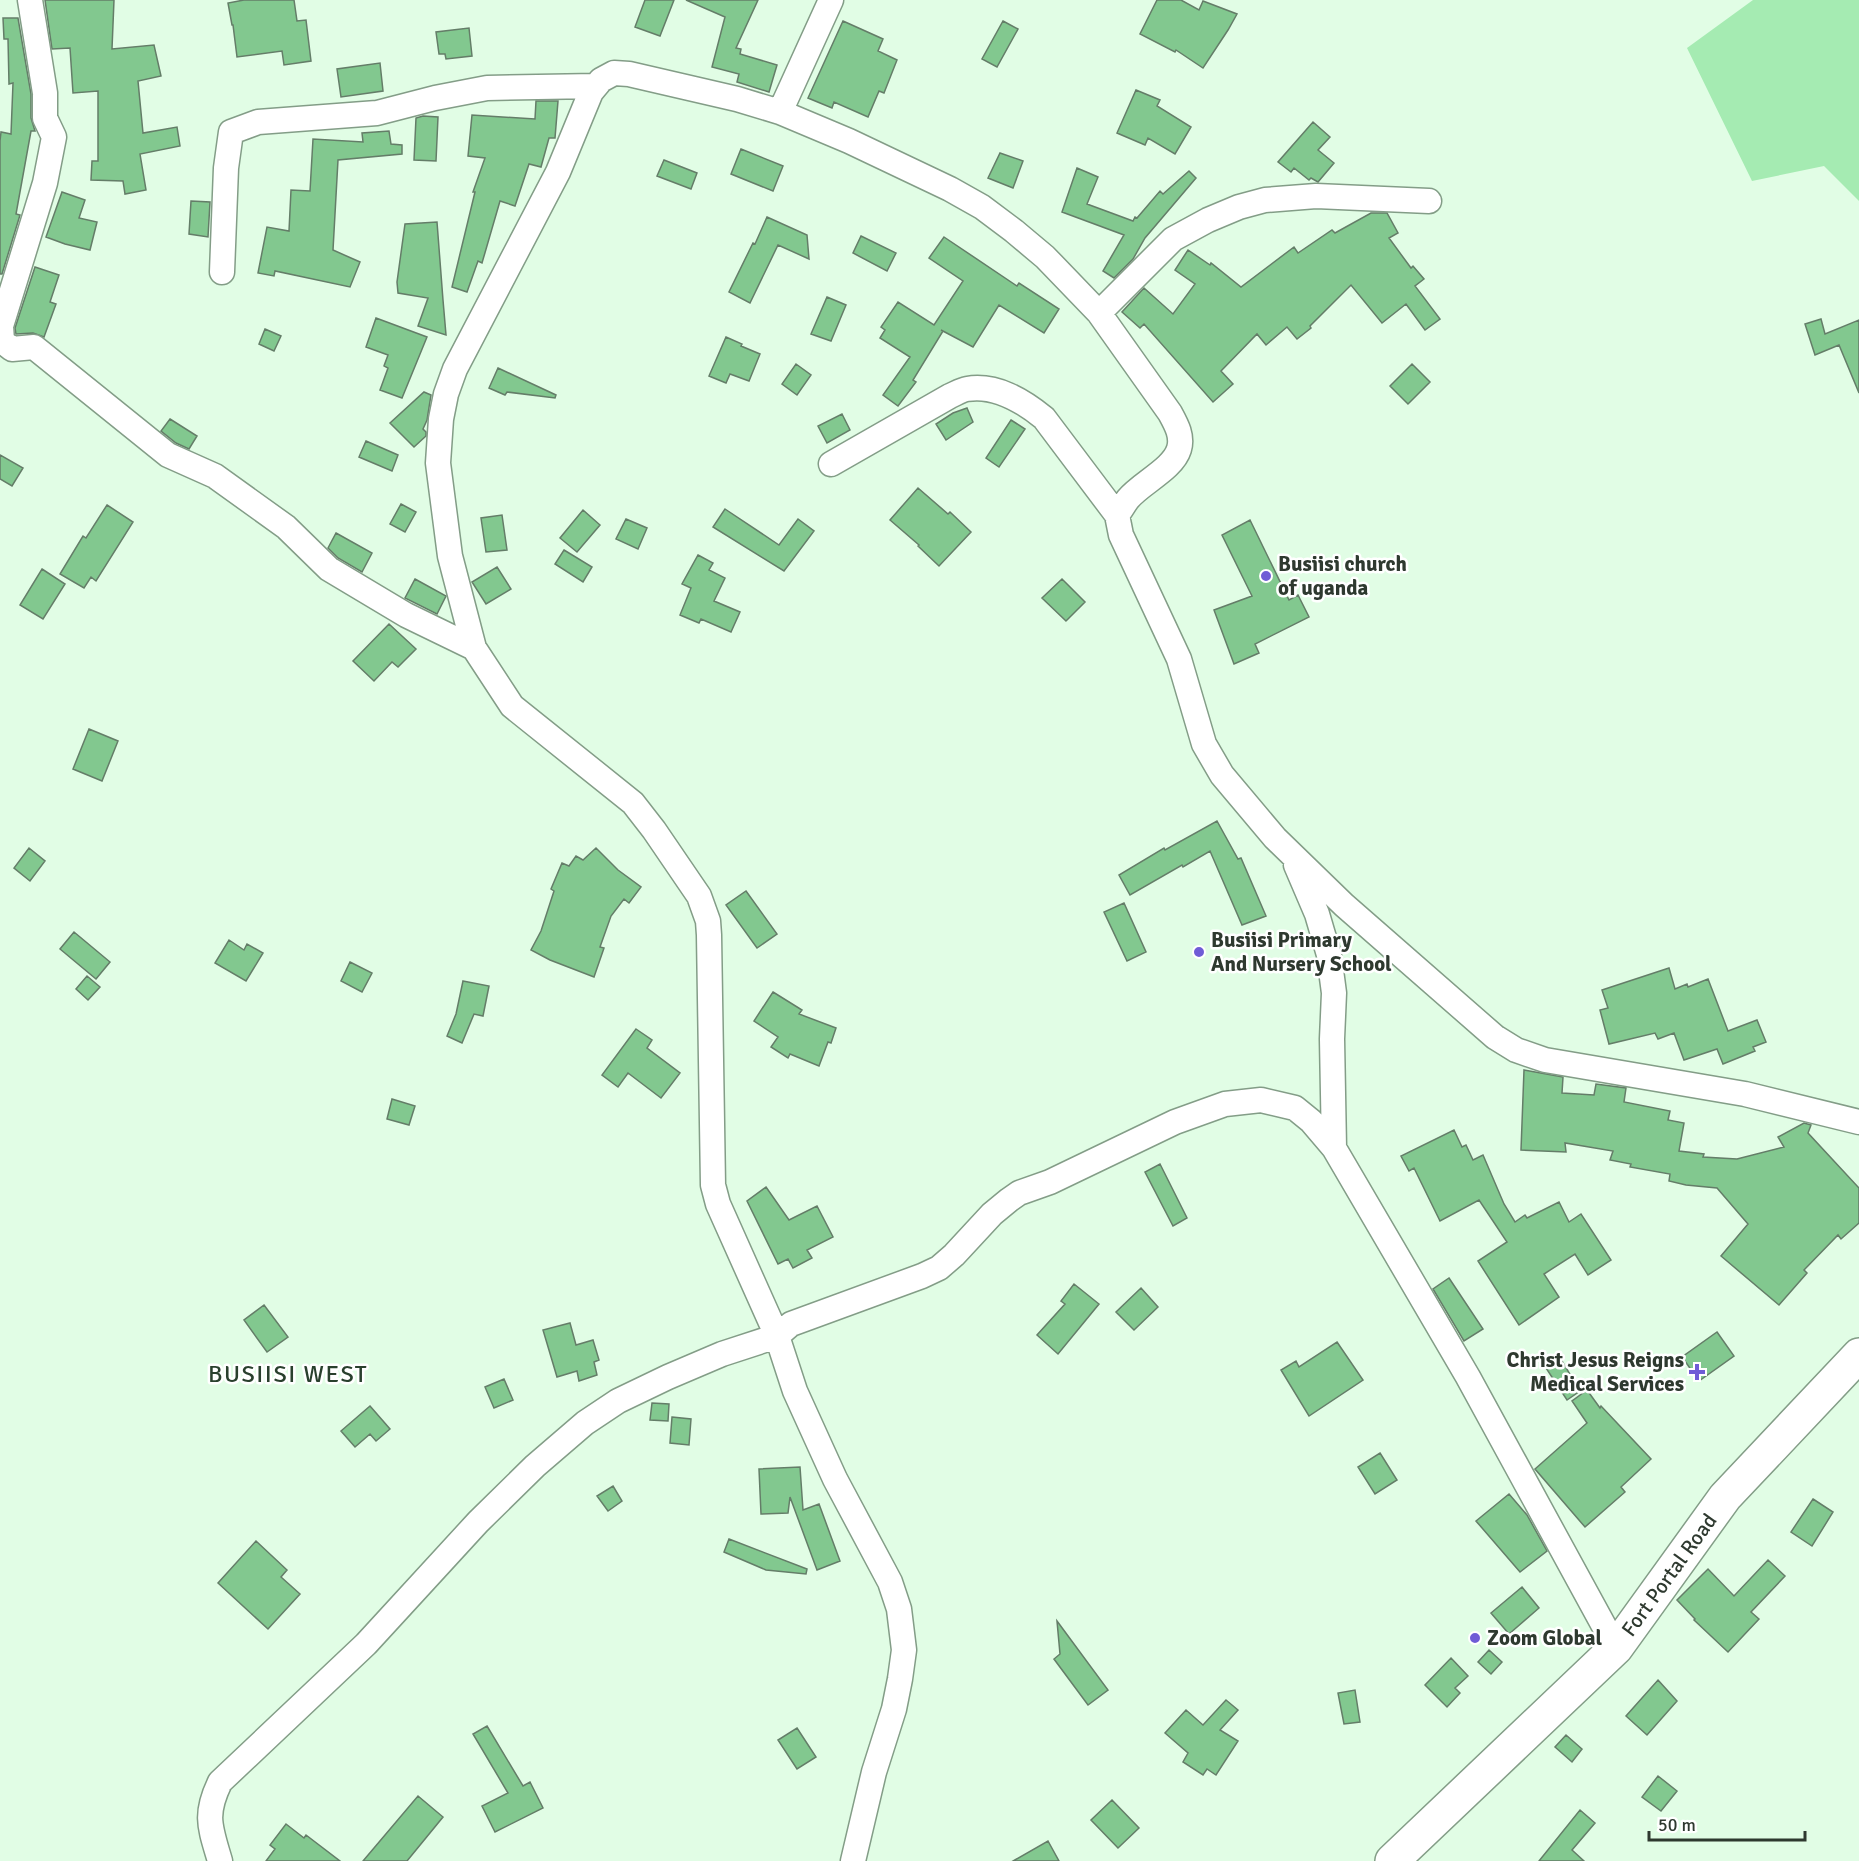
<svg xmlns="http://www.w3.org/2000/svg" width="1859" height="1861" font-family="Signika,sans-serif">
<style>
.green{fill:#a5ebb2}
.building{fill:#82c88f;stroke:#647d68;stroke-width:1.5}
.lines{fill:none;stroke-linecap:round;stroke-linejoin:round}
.minor-casing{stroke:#839d87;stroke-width:27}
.primary-casing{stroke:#839d87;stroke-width:36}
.minor{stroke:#fff;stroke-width:24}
.primary{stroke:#fff;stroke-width:33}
.poi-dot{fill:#6f5cd6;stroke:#fff;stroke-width:2}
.labels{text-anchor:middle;stroke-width:5;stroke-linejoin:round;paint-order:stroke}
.poi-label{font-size:21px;font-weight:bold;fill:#2e392f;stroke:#fff;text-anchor:start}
.street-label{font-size:21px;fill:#2e392f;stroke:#fff}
.quarter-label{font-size:24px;letter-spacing:1.5px;fill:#29402d;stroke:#fff}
</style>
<rect width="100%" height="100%" fill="#e1fde5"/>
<path class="green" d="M1753,0H1859V201L1824,166L1752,181L1687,48Z"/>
<path class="building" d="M45,0H114L112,49L154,45L161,76L138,81L143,133L177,127L180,146L140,154L146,190L125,194L123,181L91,180L92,161H98V91L73,93L70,48L52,49Z
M244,0H294L297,21L306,20L311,61L284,65L282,51L237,57L233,25H232L228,3Z
M645,0H674L660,36L635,27Z
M686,0H758L736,48L741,49L740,54L777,65L769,92L737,82L739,74L712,67L725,17Z
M1157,0H1181L1199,10L1203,1L1237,14L1228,30L1203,68L1176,50L1175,52L1140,34Z
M3,18H18L31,94V118L35,131H31L16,214L20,215L2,274H0V141L1,132L11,134L13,83L9,84L8,39H4Z
M843,21L883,39L878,51L897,60L884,93L879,91L868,117L834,102L832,108L808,98Z
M1003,21L1018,29L997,67L982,59Z
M469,28L472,56L446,59L445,54H439L436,32Z
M380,63L383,91L341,97L337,69Z
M1136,90L1160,100L1157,106L1191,127L1175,154L1148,138L1145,145L1117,133Z
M536,101H558L555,138H549L541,167L529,164L515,206L500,201L482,263L478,261L467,292L452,287L475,192H473L485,158L468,156L472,115L535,119Z
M423,116L438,117L436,161L414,160L416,118Z
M1313,122L1330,137L1318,150L1334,163L1318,182L1311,178L1309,180L1294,168L1291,172L1278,162Z
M389,131L391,144L402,145V154L338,160L333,250L360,262L350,287L275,271L274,276L258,273L267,227L289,231L291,190L310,191L313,139L363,142L362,133Z
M741,149L783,166L773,191L731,174Z
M1000,153L1023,161L1013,188L988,178Z
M664,160L697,173L691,189L657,176Z
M1077,168L1098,177L1087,204L1133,221L1135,217L1137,218L1160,191L1163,194L1189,171L1196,178L1145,238L1133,259L1114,278L1103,271L1124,235L1062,212Z
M62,192L85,200L79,218L97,222L90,250L65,244L46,237Z
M191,201L210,202L208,237L189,234Z
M1371,213H1387L1398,233L1389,238L1411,268L1413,266L1424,279L1415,286L1440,319L1425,330L1406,304L1382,323L1351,285L1310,326L1311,328L1297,339L1287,327L1266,345L1257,334L1221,371L1233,384L1213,402L1144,324L1140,328L1122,312L1144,288L1173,314L1195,284L1175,270L1188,250L1210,265L1211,263L1241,287L1294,247L1298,253L1332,230L1335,233Z
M767,217L807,235L809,259L778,245L750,303L729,292L753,243L755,244Z
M437,222L443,300L446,335L418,326L428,298L398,293L397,282L405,224Z
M861,236L896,253L887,271L853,253Z
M944,237L1017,286L1019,283L1059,309L1044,333L999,305L973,347L941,330L943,331L913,380L916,382L898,406L883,395L910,357L880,338L885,330L881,327L898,302L934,325L963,281L929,258Z
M35,267L59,275L50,302L56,304L44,337L33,333L16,334L15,328Z
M827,297L846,305L831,341L811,334Z
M376,318L427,337L402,398L380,390L388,368L384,366L388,355L366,347Z
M1821,319L1825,334L1859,320V393L1839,345L1815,355L1805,324Z
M265,329L281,336L274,351L259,344Z
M726,337L742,344L741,346L760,354L749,381L730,374L726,383L709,376Z
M796,364L811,375L797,395L782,384Z
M1412,364L1430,382L1408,404L1390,386Z
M498,368L556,395L555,398L507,392L505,395L489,388Z
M424,392L431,395L427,420L423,429L426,432V436L414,447L390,423Z
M967,408L973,422L946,440L936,424L953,413Z
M842,414L850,430L827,443L818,426Z
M170,419L197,436L189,449L176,443L161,431Z
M1011,420L1025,429L999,467L986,458Z
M366,441L398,455L392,471L359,457Z
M0,455L23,468L12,486L0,479Z
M918,488L948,514L950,512L971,532L939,566L918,546L919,545L890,520Z
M401,504L416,512L405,532L390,524Z
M107,505L133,522L96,581L91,577L84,588L60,574L83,536L86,538Z
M725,509L779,545L798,519L814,531L784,571L713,527Z
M583,510L600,525L577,552L560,538Z
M502,515L507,550L486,552L481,518Z
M626,519L647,528L638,549L616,539Z
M1250,520L1289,600L1298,595L1309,617L1255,644L1259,653L1234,664L1214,610L1252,596L1222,535Z
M336,533L372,553L362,572L338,558L328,548Z
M564,550L592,567L583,582L555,564Z
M698,555L713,563L709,570L725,578L714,601L740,612L731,632L701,619L699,623L680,615L691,588L682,584Z
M497,567L511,589L486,604L472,582Z
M42,569L65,584L43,619L20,605Z
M415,579L446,596L437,614L405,598Z
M1062,579L1085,602L1066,621L1042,598Z
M389,624L416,649L398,667L392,662L374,681L353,661Z
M89,729L118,741L102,781L73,769Z
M1217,821L1238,859L1241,858L1266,916L1242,925L1210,851L1183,867L1182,865L1130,895L1119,875L1164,848L1165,850Z
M29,848L45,861L30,881L14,868Z
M596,848L618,870L641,887L629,903L624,899L611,916L600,947L604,948L594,977L550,960L531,950L541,931L554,891L551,889L562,863L569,866L576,856L583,860Z
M746,891L777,934L757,948L726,905Z
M1124,903L1146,952L1127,961L1104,912Z
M74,932L110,962L96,979L60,949Z
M229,940L244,950L247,944L263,953L246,981L215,963Z
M350,962L372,973L362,992L341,981Z
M1669,968L1675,989L1687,984L1688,987L1708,979L1728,1031L1757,1020L1766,1042L1753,1047L1755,1051L1723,1064L1717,1049L1684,1060L1674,1033L1658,1039L1655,1033L1609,1044L1600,1010L1608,1008L1602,990Z
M87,976L100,987L88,1000L76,989Z
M463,981L489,986L483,1016L474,1014L462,1043L447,1036L456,1014Z
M773,992L802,1010L799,1014L836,1028L831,1043L828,1042L819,1066L790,1054L788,1058L771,1047L778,1037L754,1021Z
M636,1029L652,1040L647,1048L680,1073L661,1098L628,1073L618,1087L602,1075Z
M1524,1070L1563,1077L1562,1093L1594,1095L1596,1084L1626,1088L1624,1102L1670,1111L1668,1120L1684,1123L1679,1151L1704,1154L1703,1157L1737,1159L1784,1147L1778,1137L1804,1123L1811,1125L1808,1133L1859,1188V1223L1841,1239L1838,1235L1804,1270L1807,1273L1779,1305L1721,1256L1748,1224L1717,1188L1686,1185L1669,1181L1670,1174L1630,1167L1631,1164L1610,1160L1613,1151L1565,1143L1566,1152L1521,1150Z
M392,1099L415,1106L409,1125L387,1119Z
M1454,1130L1462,1147L1466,1145L1473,1160L1483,1155L1504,1204L1515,1222L1525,1215L1527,1218L1559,1202L1569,1222L1581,1214L1611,1260L1588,1275L1575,1254L1544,1274L1559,1297L1519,1325L1478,1261L1507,1242L1479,1200L1440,1221L1414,1168L1409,1171L1401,1156Z
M1160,1164L1187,1218L1173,1226L1145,1172Z
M766,1187L789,1220L817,1206L833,1237L807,1250L812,1258L793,1268L788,1259L778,1264L747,1201Z
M1449,1278L1483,1329L1464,1341L1433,1289Z
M1074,1284L1099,1304L1058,1354L1037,1335L1065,1304L1061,1301Z
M1141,1288L1158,1307L1134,1330L1116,1312Z
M264,1305L288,1337L267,1352L244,1320Z
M570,1323L576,1345L593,1340L599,1360L594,1362L597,1375L579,1381L577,1371L557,1377L543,1330Z
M1717,1332L1734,1356L1699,1381L1682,1357Z
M1337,1342L1363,1380L1309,1416L1281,1370L1296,1361L1299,1367Z
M1559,1356L1580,1391L1567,1400L1544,1365Z
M504,1379L513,1400L494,1408L485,1387Z
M1587,1390L1600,1408L1601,1406L1651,1459L1621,1487L1625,1492L1585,1527L1535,1469L1587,1423L1572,1401Z
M652,1403L669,1404L668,1421L650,1420Z
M370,1406L390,1429L376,1441L370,1434L355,1447L341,1431Z
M672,1417L691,1419L689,1445L670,1443Z
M1380,1453L1397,1480L1375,1494L1358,1467Z
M800,1467L803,1510L819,1504L840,1561L817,1570L790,1497L788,1513L761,1514L759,1469Z
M613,1486L622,1501L608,1511L597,1496Z
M1509,1494L1527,1515L1547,1551L1520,1572L1476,1521Z
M1813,1499L1833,1512L1812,1546L1791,1532Z
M729,1539L807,1569L806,1574L766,1570L724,1552Z
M256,1541L287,1570L281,1577L300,1594L268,1629L218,1583Z
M1768,1560L1785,1576L1751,1612L1759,1619L1728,1652L1694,1620L1695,1619L1677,1600L1708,1569L1734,1596Z
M1522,1587L1539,1608L1509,1634L1491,1613Z
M1057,1621L1108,1690L1088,1705L1054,1659L1060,1654Z
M1489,1650L1502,1662L1491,1674L1478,1662Z
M1451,1658L1468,1676L1455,1688L1460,1693L1447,1707L1425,1685Z
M1658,1680L1677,1701L1647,1735L1626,1716Z
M1355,1690L1360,1722L1344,1724L1338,1693Z
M1226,1700L1238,1710L1220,1730L1238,1741L1216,1775L1207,1769L1203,1775L1183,1762L1188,1753L1165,1733L1186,1710L1203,1725Z
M487,1726L523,1786L530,1782L543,1808L495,1832L482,1806L508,1793L473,1734Z
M797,1728L816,1757L797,1769L778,1740Z
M1566,1735L1582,1749L1572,1762L1555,1747Z
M1658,1776L1677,1791L1661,1811L1642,1797Z
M418,1796L443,1817L407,1861H363Z
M1112,1800L1139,1828L1118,1848L1091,1820Z
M1580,1810L1595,1823L1572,1850L1584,1861H1539Z
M286,1824L304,1838L306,1835L340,1861H266L275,1849L270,1845Z
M1048,1841L1059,1861H1013Z"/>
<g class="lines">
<g class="minor-casing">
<path id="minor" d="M30,0L45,93V118L54,137L45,183L1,326L2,341L12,349L34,347L168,455L215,476L286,527L329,569L406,615L474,648L512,706L633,803L654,830L699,896L708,921L709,935L713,1185L718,1204L777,1336L795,1391L835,1479L890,1582L899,1609L904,1650L900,1679L894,1709L874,1772L853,1861
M780,112L831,0
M222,272L226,168L231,132L258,122L377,113L435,98L487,88L596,86
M1099,313L1173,239L1208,220L1239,207L1265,200L1316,196L1429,201
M831,464L950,396C955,394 961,390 967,389C996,384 1023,401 1044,418L1117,515
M474,648L450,556L438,463L441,419L446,394L455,369L558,172L591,92L601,80L614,73L629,74L737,99L780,112L849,141L950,189L982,207L1014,231L1045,257L1099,313L1170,413C1176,424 1183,436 1179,449C1173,469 1141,483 1128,499C1124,504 1121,510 1117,515L1121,535L1179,659L1204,744L1222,775L1275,838L1344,905L1495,1037L1516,1050L1545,1060L1745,1094L1859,1122
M1296,865L1317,914L1329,955L1334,993L1332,1039L1334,1148
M220,1861C210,1827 204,1815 220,1782L366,1644L478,1522L535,1466L585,1423L618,1401L668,1377L722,1354L777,1336L791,1324L922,1276L939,1268L954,1255L992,1214L1009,1200L1019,1193L1050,1182L1175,1122L1225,1104L1261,1100L1295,1108L1311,1121L1334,1148L1468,1377L1616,1648"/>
</g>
<g class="primary-casing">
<path id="primary" d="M1392,1861L1616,1648L1725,1497L1859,1355"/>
</g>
<use href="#minor" class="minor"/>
<use href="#primary" class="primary"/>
</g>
<g class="poi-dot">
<circle cx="1266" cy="576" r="6"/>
<circle cx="1199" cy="952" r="6"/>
<path d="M1694 1363h6v6h6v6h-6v6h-6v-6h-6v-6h6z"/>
<circle cx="1475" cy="1638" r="6"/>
</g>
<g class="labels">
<g class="poi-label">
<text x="1278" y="571">Busiisi church<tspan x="1278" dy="24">of uganda</tspan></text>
<text x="1211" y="947">Busiisi Primary<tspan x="1211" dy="24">And Nursery School</tspan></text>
<text x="1684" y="1367" text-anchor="end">Christ Jesus Reigns<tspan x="1684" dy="24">Medical Services</tspan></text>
<text x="1487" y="1645">Zoom Global</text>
</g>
<g class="street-label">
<text transform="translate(1669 1575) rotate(-54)" y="7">Fort Portal Road</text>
</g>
<g class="quarter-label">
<text x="288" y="1382">BUSIISI WEST</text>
</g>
</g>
<path d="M1649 1831v9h156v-9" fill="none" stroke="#2e392f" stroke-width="3"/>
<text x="1658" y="1831" font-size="18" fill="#2e392f" stroke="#ffffff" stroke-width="4.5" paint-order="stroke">50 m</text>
</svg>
